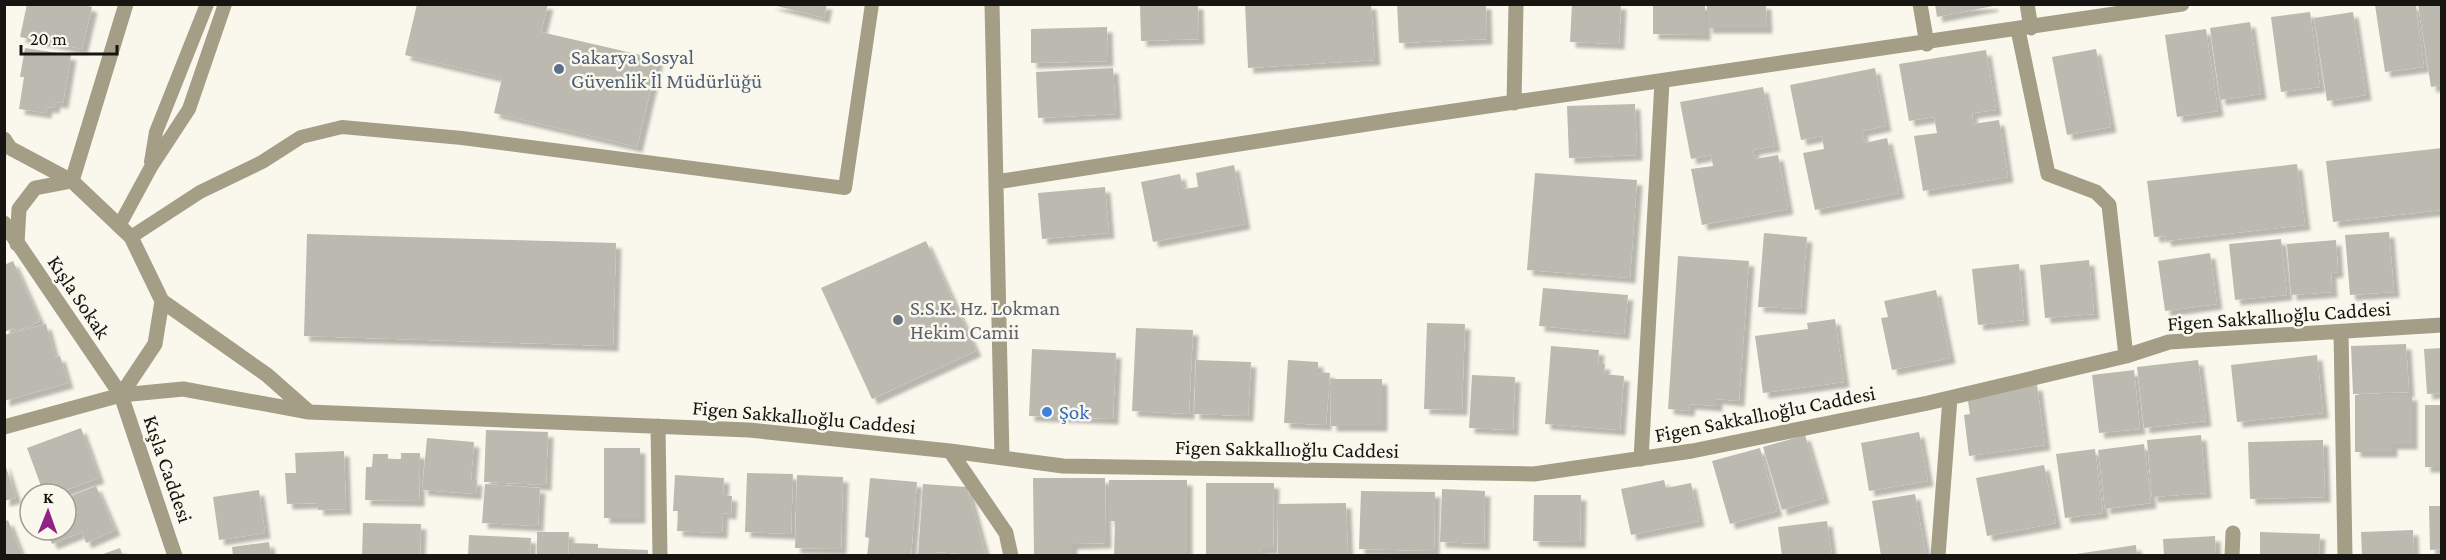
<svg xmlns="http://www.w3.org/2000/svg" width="2446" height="560" font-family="'Crimson Pro',serif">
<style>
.building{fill:#bcbab0;filter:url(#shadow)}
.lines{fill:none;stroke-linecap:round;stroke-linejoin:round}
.lane{stroke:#a49e87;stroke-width:14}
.street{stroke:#a49e87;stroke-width:15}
.service-dot{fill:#5c6f8a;stroke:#faf8ed;stroke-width:2}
.worship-dot{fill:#6b7280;stroke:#faf8ed;stroke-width:2}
.shop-dot{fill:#3f7fe0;stroke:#faf8ed;stroke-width:2}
.labels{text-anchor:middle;stroke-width:5;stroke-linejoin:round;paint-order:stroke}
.service-label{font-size:21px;fill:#4e5e75;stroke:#faf8ed;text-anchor:start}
.street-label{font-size:21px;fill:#161512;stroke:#faf8ed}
.worship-label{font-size:21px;fill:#5b616d;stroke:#faf8ed;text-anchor:start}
.shop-label{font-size:21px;fill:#366cbe;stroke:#faf8ed;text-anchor:start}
</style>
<defs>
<filter id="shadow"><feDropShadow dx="5.5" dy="5.5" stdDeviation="1.5" flood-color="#0004"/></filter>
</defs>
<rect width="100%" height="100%" fill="#faf8ed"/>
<path class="building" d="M27,4H81L92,7L82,49L20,37Z
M417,4H548L541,32L658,59L637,147L494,113L502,78L405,55Z
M769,4H827L824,18Z
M1140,4H1198L1199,39L1141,41Z
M1245,4H1371L1375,60L1248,68Z
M1397,4H1486L1487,39L1399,43Z
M1572,4H1621L1619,44L1570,42Z
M1653,4H1705V35L1653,34Z
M1707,4H1766L1767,28H1707Z
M1935,4H1993V6L1937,17Z
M2418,4H2442V85L2431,87Z
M2375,5H2416L2424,67L2385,72Z
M2310,12L2320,87L2281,92L2271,17Z
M2353,12L2366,95L2327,101L2314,18Z
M2250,22L2261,94L2220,100L2210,28Z
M1107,27L1108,61L1031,63V29Z
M2206,29L2218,111L2177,117L2165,35Z
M25,48L71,55L63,103L55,102L54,108L47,107L46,113L19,109L24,77H20Z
M2096,49L2111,127L2067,135L2052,57Z
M1986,50L1996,110L1972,113L1973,124L1999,120L2008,177L1923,191L1914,136L1937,133L1934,117L1909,121L1899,64Z
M1113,68L1116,114L1038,118L1036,72Z
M1875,68L1886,126L1862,131L1865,143L1887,138L1899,193L1815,210L1803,153L1824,149L1822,136L1801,140L1790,85Z
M1763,87L1775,146L1753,150L1755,159L1778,155L1788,209L1702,225L1691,169L1713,166L1711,155L1691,159L1680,102Z
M1635,104L1637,155L1569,158L1567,106Z
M2442,148V210L2333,222L2326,161Z
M2297,164L2305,225L2166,241L2165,236L2154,237L2147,181Z
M1234,165L1245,224L1153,242L1141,182L1180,174L1183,189L1198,187L1196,173Z
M1535,173L1637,180L1630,278L1527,270Z
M1105,187L1109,233L1042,239L1038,193Z
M2389,232L2394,292L2350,295L2345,235Z
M1764,233L1807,237L1801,309L1758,307Z
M307,234L616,243L613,346L304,336Z
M2281,239L2287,295L2235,300L2229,244Z
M2336,240L2338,272L2331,273L2332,292L2291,295L2287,244Z
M926,241L976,351L872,399L821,288Z
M2210,253L2217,304L2165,311L2158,261Z
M1678,256L1749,261L1739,401L1717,399V406L1690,404L1689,411L1668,409Z
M2089,260L2094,314L2045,318L2040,265Z
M13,261L40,321L15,332L14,328L4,332V265Z
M2019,264L2024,320L1978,325L1972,269Z
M1543,288L1628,295L1624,334L1539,326Z
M1936,290L1950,358L1892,370L1881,318L1888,317L1884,301Z
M1835,319L1844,382L1763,393L1755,336L1808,329L1807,323Z
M1427,323L1465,324L1462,410L1424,409Z
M46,324L55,357L60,356L68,383L4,401V335Z
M1136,328L1193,330L1189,414L1132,411Z
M2406,344L2409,392L2353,394L2351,346Z
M1551,346L1599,350L1598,364H1605L1604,374L1624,376L1620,430L1545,424Z
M2442,348V393L2427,394L2424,349Z
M1032,349L1116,353L1113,419L1029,416Z
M2317,355L2323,413L2237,422L2231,365Z
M1196,360L1251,362L1248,416L1194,414Z
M1288,360L1318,362V372L1330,373L1326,425L1284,423Z
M2198,360L2206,421L2144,428L2137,367Z
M2134,370L2140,429L2099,433L2092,375Z
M1472,375L1515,377L1513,430L1469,428Z
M1330,379H1382V426H1331Z
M2037,385L2045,445L1969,456L1964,415L1970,414L1967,395Z
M2355,395H2412V444H2392V452H2355Z
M2425,405H2442V467H2425Z
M81,428L99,478L55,494H44L27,448Z
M486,430L548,432L546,485L484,482Z
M1919,432L1928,481L1869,491L1861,443Z
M1805,435L1824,498L1782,510L1763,447Z
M2201,435L2206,493L2152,497L2147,440Z
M427,438L474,442L471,480H477L476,494L422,490Z
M2323,440L2325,497L2250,499L2248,442Z
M2144,444L2151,503L2105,509L2098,450Z
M604,448H640V518H604Z
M1760,448L1777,511L1730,524L1712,461Z
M2095,449L2103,513L2065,518L2056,454Z
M344,451L346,509L318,510V503L287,504L285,473H296L295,453Z
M401,453H420L419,501L365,500L366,467H372L373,454H388V459H401Z
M4,461L16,498L4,501Z
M2044,465L2056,523L1987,536L1976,478Z
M747,473L793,474L791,534L745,532Z
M675,475L724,478L723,495L732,496L731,514L723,513L722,533L677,531L678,511H673Z
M797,475L843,477L841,549L795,548Z
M870,478L917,482L911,556H867L869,538L865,537Z
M1033,478H1105L1106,543L1072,544V556H1034Z
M1109,480H1187V556H1114L1115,521H1109Z
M1664,480L1666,488L1691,483L1699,521L1631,535L1621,489Z
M1206,483H1274L1273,549H1260L1261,554H1206Z
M485,484L540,488L538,526L482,523Z
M923,484L967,487L986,556L938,552L937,556H918Z
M96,486L115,530L86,543L82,532L52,544L46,530H66V498Z
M1442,489L1485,491L1484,544L1440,542Z
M259,490L265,533L219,540L213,497Z
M1361,491L1435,492L1434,551L1359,549Z
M1915,494L1926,556H1881L1872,501Z
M1534,495H1581L1580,542L1533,541Z
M1346,503L1348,556H1278L1277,504Z
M2429,506H2442V549L2430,550Z
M8,520L22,556H4V522Z
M1827,521L1832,556H1782L1778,527Z
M363,523L421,524L420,556H362Z
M2413,530L2414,556H2362L2361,532Z
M537,532H569L568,556H537Z
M2260,532L2320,534L2319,556H2260Z
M469,535L531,538L530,556H468Z
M2215,536L2216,556H2164L2163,539Z
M269,542L271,556H233L232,547Z
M570,543L598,544V548L648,550V556H570Z
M2136,545L2137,556H2076V554Z
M120,548L123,556H100V555Z"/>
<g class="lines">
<path class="lane" d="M151,162L156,132L207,4
M119,226L151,167L189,109L225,4
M131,237L200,192L262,162L301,137L342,127L462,138L845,188L872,4"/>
<path class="street" d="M992,4L1002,458
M1920,4L1927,44
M2027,4L2031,28
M2018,30L2048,174L2096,192L2109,205L2126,356
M1514,103L1516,4
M4,139L10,148L72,181L131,237L162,301L267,375L309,412
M72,181L126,4
M996,182L1393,120L2182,4
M4,223L121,395L175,556
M17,244L19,209L35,188L72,181
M2341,332L2345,556
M121,395L155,344L162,301
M658,426L660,556
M4,427L121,395L183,389L309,412L749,430L950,451L1063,466L1534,474L1692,451L1928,403L2126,356L2169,342L2442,325
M950,451L1006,533L1011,556
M1641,459L1662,82
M1938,556L1950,398
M2232,556L2233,533"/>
</g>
<circle class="service-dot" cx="559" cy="69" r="6"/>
<circle class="worship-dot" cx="898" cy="320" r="6"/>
<circle class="shop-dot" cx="1047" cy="412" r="6"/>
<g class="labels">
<g class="service-label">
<text x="571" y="64">Sakarya Sosyal<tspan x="571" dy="24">Güvenlik İl Müdürlüğü</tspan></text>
</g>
<g class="street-label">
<text transform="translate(79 297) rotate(56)" y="7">Kışla Sokak</text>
<text transform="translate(2279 316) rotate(-4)" y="7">Figen Sakkallıoğlu Caddesi</text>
<text transform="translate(1765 414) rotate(-11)" y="7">Figen Sakkallıoğlu Caddesi</text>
<text transform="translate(804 417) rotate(5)" y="7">Figen Sakkallıoğlu Caddesi</text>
<text transform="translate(1287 449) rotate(1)" y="7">Figen Sakkallıoğlu Caddesi</text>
<text transform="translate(168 469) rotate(71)" y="7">Kışla Caddesi</text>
</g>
<g class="worship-label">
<text x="910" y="315">S.S.K. Hz. Lokman<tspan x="910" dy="24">Hekim Camii</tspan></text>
</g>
<g class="shop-label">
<text x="1059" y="419">Şok</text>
</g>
</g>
<rect width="2446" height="560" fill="none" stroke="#161512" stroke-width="12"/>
<g transform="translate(48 512) rotate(1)"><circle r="28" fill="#faf8ed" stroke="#9f9d95" stroke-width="1.5"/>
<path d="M0-4.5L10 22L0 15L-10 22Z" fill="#902385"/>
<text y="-9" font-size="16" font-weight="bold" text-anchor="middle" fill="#161512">K</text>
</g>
<path d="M21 45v9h96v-9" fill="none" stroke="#161512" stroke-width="3"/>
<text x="30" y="45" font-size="18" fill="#161512" stroke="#faf8ed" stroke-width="4.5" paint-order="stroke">20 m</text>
</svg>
